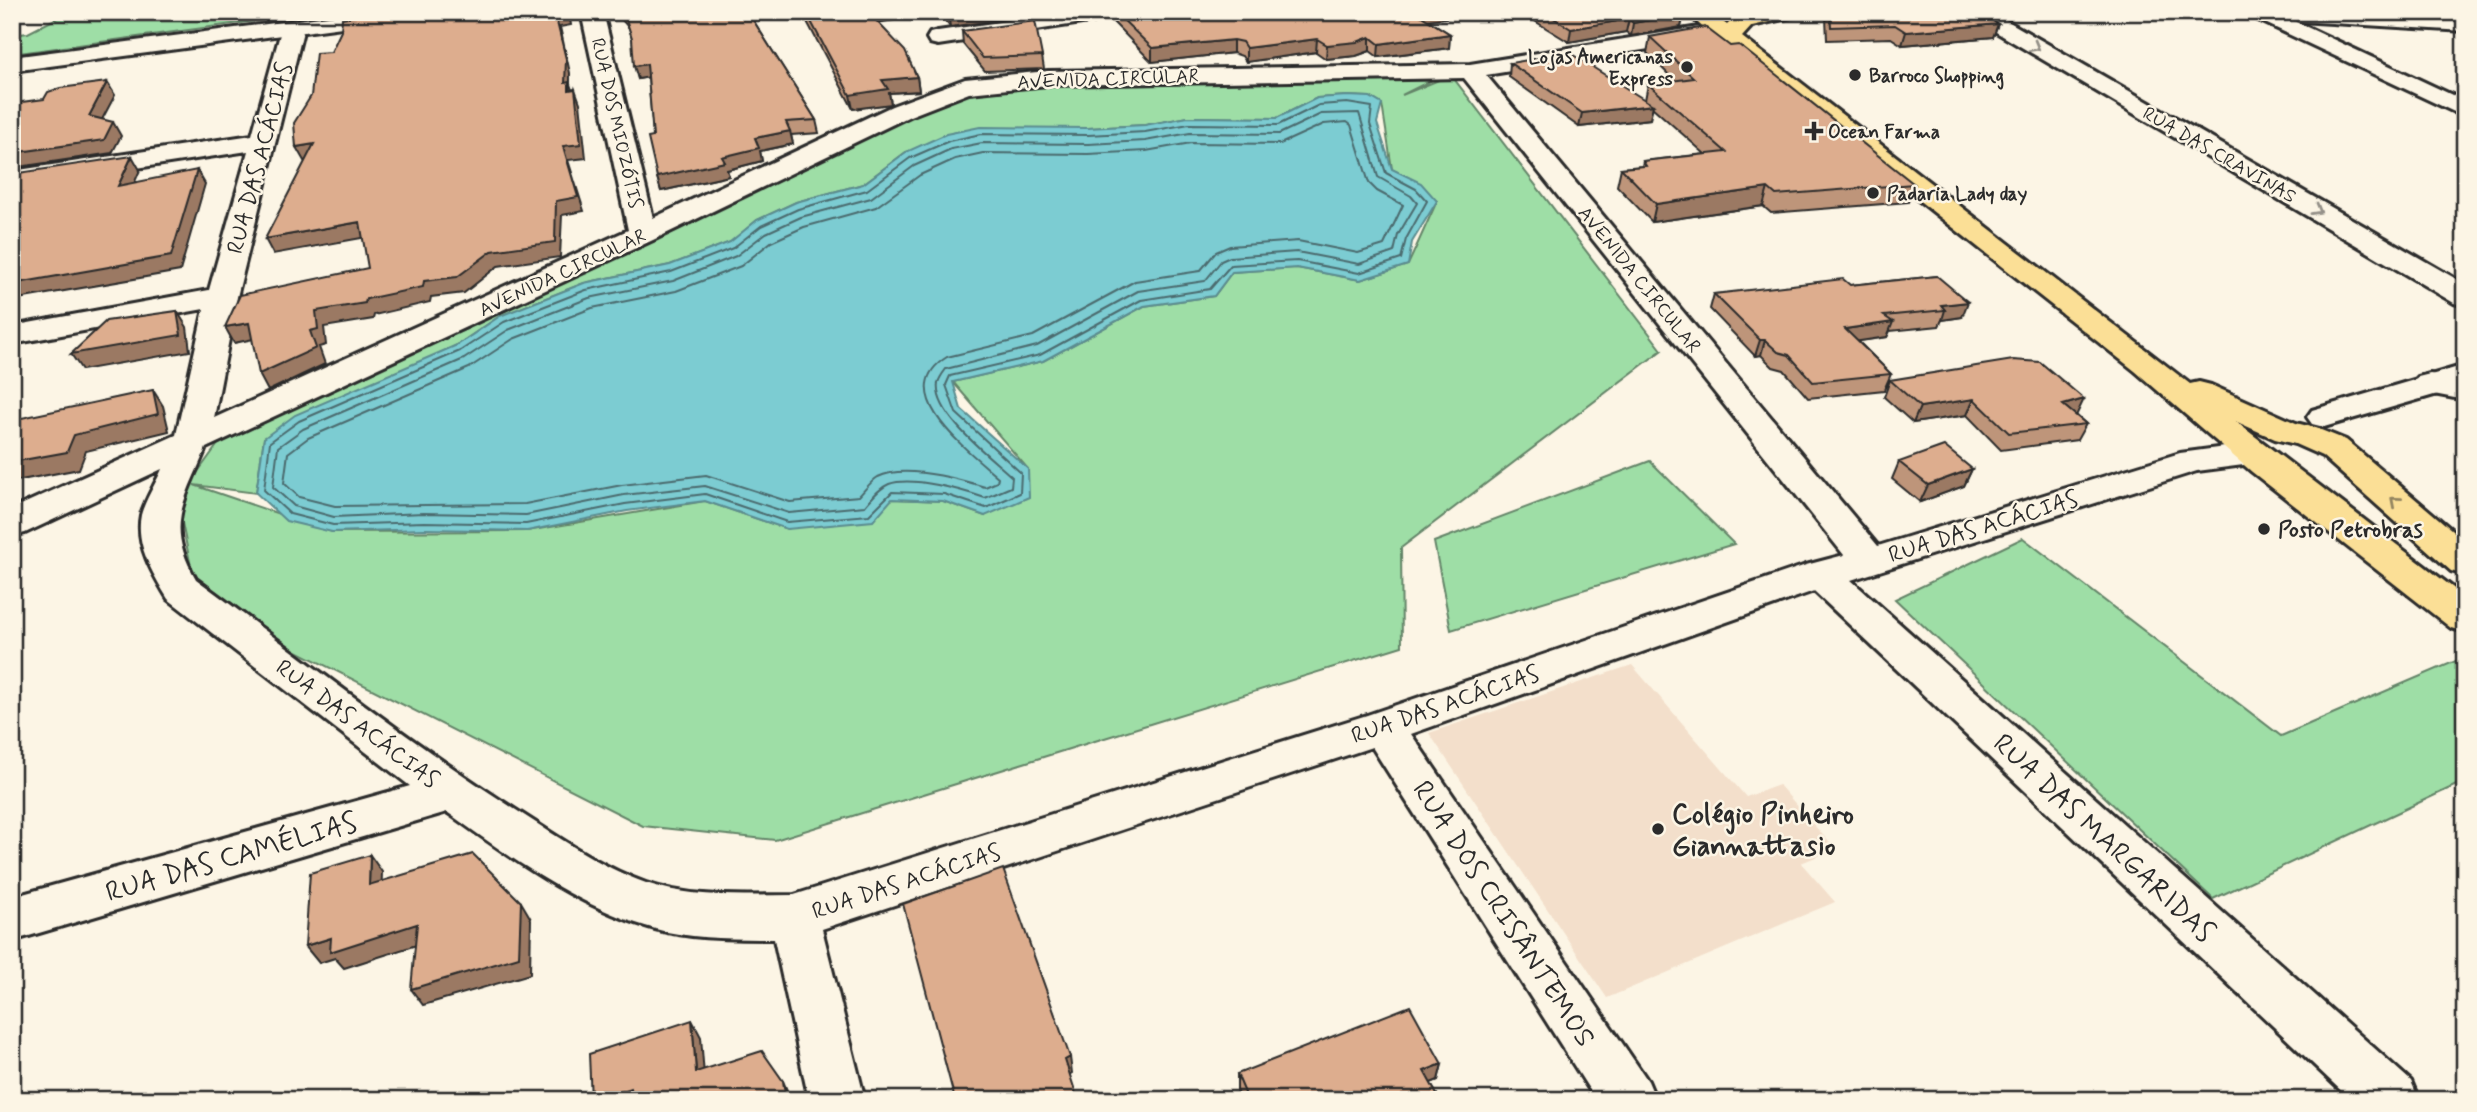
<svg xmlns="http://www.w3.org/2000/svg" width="2477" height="1112" font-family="Mynerve,sans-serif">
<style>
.built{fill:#f3dfcb}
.green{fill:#9edea6;stroke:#648468;stroke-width:2;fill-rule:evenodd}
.water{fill:#7bccd2;stroke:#5b8c8f;stroke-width:2}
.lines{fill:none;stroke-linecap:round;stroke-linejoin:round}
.shore{stroke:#4b6b6e;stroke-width:2}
.street-casing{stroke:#2b2b2b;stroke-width:6}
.secondary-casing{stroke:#2b2b2b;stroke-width:6}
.primary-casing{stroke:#2b2b2b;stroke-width:6}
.street{fill:#fcf5e5;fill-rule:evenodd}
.secondary{fill:#fcf5e5;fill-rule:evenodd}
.primary{fill:#fbdf96;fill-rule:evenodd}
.wall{fill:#be957a;stroke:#2b2b2b;stroke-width:2}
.shaded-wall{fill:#9b7963;stroke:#2b2b2b;stroke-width:2}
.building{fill:#ddad8e;stroke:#2b2b2b;stroke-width:2}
.oneway{stroke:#949088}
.oneway2{stroke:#938560}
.poi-dot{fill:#2b2b2b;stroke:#fcf5e5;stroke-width:2.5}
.labels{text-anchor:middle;stroke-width:5;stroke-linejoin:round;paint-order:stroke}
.far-poi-label{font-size:19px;font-weight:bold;fill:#2b2b2b;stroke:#fcf5e5;text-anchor:start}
.far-street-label{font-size:19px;fill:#2b2b2b;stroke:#fcf5e5}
.street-label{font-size:23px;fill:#2b2b2b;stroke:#fcf5e5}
.poi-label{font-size:23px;font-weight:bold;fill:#2b2b2b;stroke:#fcf5e5;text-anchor:start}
.near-poi-label{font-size:28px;font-weight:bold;fill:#2b2b2b;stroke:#fcf5e5;text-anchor:start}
.near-street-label{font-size:28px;fill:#2b2b2b;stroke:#fcf5e5}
</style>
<rect width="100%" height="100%" fill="#fcf5e5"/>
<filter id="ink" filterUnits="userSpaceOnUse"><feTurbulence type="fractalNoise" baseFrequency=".0143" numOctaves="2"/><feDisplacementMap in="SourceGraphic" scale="14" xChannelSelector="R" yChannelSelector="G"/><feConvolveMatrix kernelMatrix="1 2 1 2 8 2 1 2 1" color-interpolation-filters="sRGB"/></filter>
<g filter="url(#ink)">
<path class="built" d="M1632,665L1746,797L1779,785L1835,849L1801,863L1835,902L1607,998L1429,733Z"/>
<path class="green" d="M62,12H320L12,54V35L28,33L61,16Z
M1450,71L1402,95L1451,75L1662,350L1401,548L1402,646L775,840L643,826L198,601L173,479L189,484L229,429L933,98L1009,87ZM1347,96L1370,97L1382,104L1392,169L1437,201L1408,265L1360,280L1297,268L1232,272L1214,296L1144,306L1043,361L953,382L1028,469L985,516L943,501L892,499L787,529L705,501L527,531L332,532L194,485L256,493L264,438L457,345L500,316L584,283L670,265L731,242L757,220L796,202L863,184L906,152L1088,128L1145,125L1188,117L1277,118L1317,98Z
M1650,461L1734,544L1451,630L1434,542Z
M2023,538L2281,736L2465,657V781L2213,899L1895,599Z"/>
<path class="water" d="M1347,96L1370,97L1382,104L1377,123L1392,169L1421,183L1437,201L1412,242L1408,265L1360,280L1297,268L1232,272L1214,296L1144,306L1043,361L953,382L961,409L1028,469L1029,497L985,516L943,501L892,499L873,521L787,529L705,501L627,511L527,531L424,529L332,532L286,521L256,493L264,438L295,415L457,345L500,316L584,283L670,265L730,242L757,220L796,202L863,184L906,152L946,134L980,127L1088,128L1145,125L1188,117L1277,118L1317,98Z"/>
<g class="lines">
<path class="shore" d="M1347,103L1372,107L1370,124L1386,173L1416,189L1427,201L1406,239L1401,259L1359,273L1297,261L1231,265L1210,289L1141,300L1040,355L950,376L946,385L956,413L1021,473L1020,493L986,508L944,494L892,492L869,515L787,522L705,494L625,504L526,524L424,522L333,525L290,514L264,490L270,442L299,421L460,351L504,322L586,290L671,272L733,248L761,226L798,209L867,190L910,158L949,141L981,134L1088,135L1145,132L1189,124L1278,125L1319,105Z
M1359,113L1378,177L1411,196L1417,203L1398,235L1394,252L1359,264L1297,252L1230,257L1221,261L1205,281L1138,291L1037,346L946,369C943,373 939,379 938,383C933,415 991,457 1012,477L1011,487L985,498C962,490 913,476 889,484C879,488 872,498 865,506L789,513L705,486L624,495L526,515L423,513L334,517L294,506L273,487L278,447L303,429L464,359L508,330L589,298L673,281L736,256L766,233L801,217L871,198L914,166L951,149L982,143L1088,144L1145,141L1190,133L1279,134L1321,114Z
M1347,122L1351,125L1369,183L1377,191L1403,205L1384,245L1358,253L1298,241L1230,246L1216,252L1200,271L1135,281L1033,336L947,357C889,393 971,453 998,477L997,482L985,487C959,479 904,464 878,477C871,481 865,490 859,496L790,502L706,475L622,485L525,504L335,506L299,497L284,483L288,453L308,438L469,368L513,339L592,308L676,291L741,266L771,242L804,227L876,207L920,175L955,159L983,153L1088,154L1146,151L1191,143L1280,144L1324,124Z"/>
<g class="street-casing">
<path id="street" d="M581,12H603L653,218L892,106L965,79L1048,71L1470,64L1699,27L1707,29L1710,34L1707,39L1699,41L1486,75L1878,546L2180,453L2255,443L2267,446L2273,454L2267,462L2197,471L1851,580L2411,1081L2419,1100H2351L1814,591L1411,734L1648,1081L1656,1100H1596L1372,747L822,929L865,1100H809L774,939C738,939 702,939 667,932C586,913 514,860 447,812L12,941V897L410,786L168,599C153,574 135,545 141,515C145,500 156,483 162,469L25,533L12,536V509L176,435L204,309L12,344V326L209,290L248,151L12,187V171L252,135L282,27L285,22H301L304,27L237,297L214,418L628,230ZM1464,78L1844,555L1806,565L1367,715L794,895C745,895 693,899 646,883C600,867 557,836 516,810C405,739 302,657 196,579C164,525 185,500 206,448L653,240L910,116L969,93L1048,85Z
M1070,12H1125L1122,16L1115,18L938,45L930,43L927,38L930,33L938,31Z
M1966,12H1992L2465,284V306L2454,303L1969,16Z
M2247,12H2275L2465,101V117L2250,16Z
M2430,374L2465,380V400L2418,391L2413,384L2418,377Z"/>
</g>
<g class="secondary-casing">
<path id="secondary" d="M359,12H420L417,16L410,18L12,71V57Z
M2240,12H2360L2465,18V31L2250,18L2243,16Z
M2465,365V386L2324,427L2312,424L2307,417L2312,410Z"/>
</g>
<g class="primary-casing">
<path id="primary" d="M1686,12H1710L1727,25C1744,6 1776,12 1799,12L1796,16L1752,26L1742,37L2190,384L2199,382L2211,385L2296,423L2316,428L2346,440L2465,541V575L2451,571L2322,456L2295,444L2275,439L2235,421L2465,597V632L2451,628L2252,472L2135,371L1722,45Z"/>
</g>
<use href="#street" class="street"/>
<use href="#secondary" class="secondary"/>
<use href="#primary" class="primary"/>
</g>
<path class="wall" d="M615,12H748L816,120L819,133L791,135L793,144L760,151L762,161L727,170L729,176L661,191L657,177L648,77L638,79L632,38L629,28Z
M802,12H1032L1033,15L950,27L939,13L878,22L917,77L919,91L889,93L891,104L853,109Z
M1111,12H1480L1470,15L1428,20L1450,34L1449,48L1378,57L1370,51L1356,56L1326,59L1316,52L1246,62L1242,56L1233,53L1152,62L1112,21Z
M1520,12H1682L1684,14L1681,27L1631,36L1626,32L1569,42Z
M1827,12H1977L1998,24L1993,37L1902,45L1891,38L1827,40L1826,17Z
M962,31L1042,56L1044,69L985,71L963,44Z
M1650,37L1914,184L1908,202L1771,213L1763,206L1652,222L1617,186L1621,168L1642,166L1643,161L1705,154L1652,107L1650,119L1579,127L1509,77L1510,63L1645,100L1648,84L1675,81L1647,53Z
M1937,276L1962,317L1942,320L1939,326L1890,331L1887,337L1858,341L1891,374L1884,390L1808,398L1784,370L1773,367L1761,355L1755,356L1710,309L1714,294L1850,285Z
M1890,380L2076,415L2086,424L2077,440L2001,450L1967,415L1913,423L1884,397Z
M1899,462L1972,469L1964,486L1920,502L1892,479Z
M1442,1064L1438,1080L1430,1083L1440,1100H1241L1237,1090V1074Z"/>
<path class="shaded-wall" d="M569,12L571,25L560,27L570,73V84L574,96L573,104L565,83L555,14Z
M867,12H939V13L869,24Z
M956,12H1032L1033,15L950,27L948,13Z
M1410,12H1480L1470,15L1409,22Z
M1684,14L1681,27L1631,36L1633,23Z
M1629,19L1626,32L1569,42L1571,29Z
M1998,24L1993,37L1902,45L1906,32Z
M1450,34L1449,48L1378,57L1379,44Z
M1370,37V51L1356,56L1326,59L1327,45Z
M1317,39L1316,52L1246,62V48Z
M1233,40V53L1152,62V48Z
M647,64L650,77L638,79L634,66Z
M917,77L919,91L889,93L891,104L853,109L850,95L882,80Z
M107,82L115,95L97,129L89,116Z
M575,89L580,103L586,158L568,160L584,211L562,215L560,257L498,266L464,293L431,297L430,302L374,315L373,319L324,327L326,345L319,347L325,364L268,391L259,374L310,331L316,311L366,299L424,281L556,201L563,146Z
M1653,105L1650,119L1579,127L1582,113Z
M113,122L121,136L112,153L12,168V153Z
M790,131L793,144L760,151L762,161L727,170L729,176L661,191L657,177L755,138Z
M314,144L321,158L304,161L296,147Z
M132,156L140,170L127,200L118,186Z
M197,170L205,184L180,271L12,300V284Z
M1768,188L1763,206L1652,222L1656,204Z
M360,222L367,237L273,254L265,239Z
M1968,302L1962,317L1942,320L1945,310L1941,305Z
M177,311L187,327L190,351L82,370L71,354Z
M1893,322L1887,337L1840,344L1845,329Z
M249,323L258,338L234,343L225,327Z
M1760,340H1765L1761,355L1755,356Z
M153,390L163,406L169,431L86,451L79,469L16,481L12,490V462L74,435Z
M1974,399L1967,415L1913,423L1920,407Z
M2084,399L2076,416L2063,405Z
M1972,469L1964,486L1920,502L1928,485Z
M370,855L382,872L381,902L369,885Z
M521,902L531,919L530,974L423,1005L411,989Z
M417,924L429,941L344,968L335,958L319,963L305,946L331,938Z
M692,1020L701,1037L705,1088L696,1072Z
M1070,1057L1072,1073L1067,1076L1065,1060Z
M1442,1064L1438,1080L1421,1087L1424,1071Z
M783,1081L790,1097L791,1100H786Z
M631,1088L638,1100H596Z"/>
<path class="building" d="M387,12H566L555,14L566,59L565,83L569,82V90L575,89L581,144L563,146L578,197L556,201L555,242L492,251L457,277L424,281L423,287L366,299L365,303L316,311L318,329L310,331L316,348L259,374L249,323L225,327L240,295L368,268L360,222L265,239L314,144L296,147L294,123L311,96L316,53L331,52L341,31L342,18Z
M622,12H748L816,120L786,122L790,131L755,138L759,148L722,157L725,162L657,177L648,138L653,137L647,64L634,66L632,38L625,16Z
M806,12H868L905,51L917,77L882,80L888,89L850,95Z
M1115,12H1415L1450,34L1379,44L1370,37L1357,42L1327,45L1317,39L1246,48L1242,42L1233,40L1152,48Z
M1544,12H1682L1684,14L1633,23L1629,19L1571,29Z
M1830,12H1977L1998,24L1906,32L1895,25L1831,27Z
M1035,21L1042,56L983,58L962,31Z
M1705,27L1730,46L1739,45L1914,184L1776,195L1768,188L1656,204L1621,168L1646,166L1643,161L1726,152L1648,84L1694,78L1650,37Z
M1570,53L1653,105L1582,113L1510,63Z
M107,82L89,116L113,122L104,140L12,153V118L22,102L44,99L48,92L60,88Z
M132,156L118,186L197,170L171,256L12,284V174Z
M1937,276L1968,302L1941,305L1945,310L1884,316L1893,322L1845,329L1891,374L1813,382L1789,355L1778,352L1765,340H1760L1714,294L1843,279L1850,285Z
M177,311L181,335L71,354L106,321Z
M2013,360L2040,362L2084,399L2063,405L2086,424L2009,433L1974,399L1920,407L1890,380Z
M153,390L158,414L74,435L67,452L12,462V420Z
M1944,446L1972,469L1928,485L1899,462Z
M473,854L521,902L519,957L411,989L417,924L330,952L331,938L305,946L310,873L370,855L369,885Z
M1003,869L1070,1057L1065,1060L1078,1100H955L903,904Z
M1410,1006L1442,1064L1424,1071L1440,1100H1248L1237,1074Z
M692,1020L696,1072L762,1051L783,1081L786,1100H633L631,1088L596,1100H591L589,1054Z"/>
<defs><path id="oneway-chevron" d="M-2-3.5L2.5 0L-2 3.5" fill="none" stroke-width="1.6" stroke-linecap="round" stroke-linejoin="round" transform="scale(1.75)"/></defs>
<g class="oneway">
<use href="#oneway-chevron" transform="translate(2035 47) rotate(30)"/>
<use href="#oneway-chevron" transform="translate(2317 210) rotate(30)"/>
</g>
<use class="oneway2" href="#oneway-chevron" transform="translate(2395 501) rotate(-139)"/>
</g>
<g class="poi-dot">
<circle cx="1687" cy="67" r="7"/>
<circle cx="1855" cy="75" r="7"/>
<path d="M1810.5 120.5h7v7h7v7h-7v7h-7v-7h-7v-7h7z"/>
<circle cx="1873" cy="193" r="7"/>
<circle cx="2264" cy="529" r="7"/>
<circle cx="1658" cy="829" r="7"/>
</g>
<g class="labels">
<g class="far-poi-label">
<text x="1673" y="63" text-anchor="end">Lojas Americanas<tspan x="1673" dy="22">Express</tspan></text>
<text x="1869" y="82">Barroco Shopping</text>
<text x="1828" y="138">Ocean Farma</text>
<text x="1887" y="200">Padaria Lady day</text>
</g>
<g class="far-street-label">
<text transform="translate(1108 78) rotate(-2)" y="7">AVENIDA CIRCULAR</text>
<text transform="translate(618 123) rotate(77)" y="7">RUA DOS MIOZÓTIS</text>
<text transform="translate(2220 154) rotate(30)" y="7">RUA DAS CRAVINAS</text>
<text transform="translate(562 272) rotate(-25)" y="7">AVENIDA CIRCULAR</text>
<text transform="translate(1640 279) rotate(51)" y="7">AVENIDA CIRCULAR</text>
</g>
<g class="street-label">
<text transform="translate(259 158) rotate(-75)" y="8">RUA DAS ACÁCIAS</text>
<text transform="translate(1983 526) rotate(-17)" y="8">RUA DAS ACÁCIAS</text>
<text transform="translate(1445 704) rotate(-19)" y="8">RUA DAS ACÁCIAS</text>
<text transform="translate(358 723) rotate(37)" y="8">RUA DAS ACÁCIAS</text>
<text transform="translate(906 881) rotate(-18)" y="8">RUA DAS ACÁCIAS</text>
</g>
<g class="poi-label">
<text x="2278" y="537">Posto Petrobras</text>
</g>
<g class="near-poi-label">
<text x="1672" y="823">Colégio Pinheiro<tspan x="1672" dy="32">Giannattasio</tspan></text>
</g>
<g class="near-street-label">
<text transform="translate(2105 837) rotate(43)" y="10">RUA DAS MARGARIDAS</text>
<text transform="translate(231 856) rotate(-16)" y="10">RUA DAS CAMÉLIAS</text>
<text transform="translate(1505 913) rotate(57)" y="10">RUA DOS CRISÂNTEMOS</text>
</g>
</g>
<rect width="2477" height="1112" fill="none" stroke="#fcf5e5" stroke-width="42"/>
<rect x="21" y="21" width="2435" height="1070" fill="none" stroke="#2b2b2b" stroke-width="2.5" filter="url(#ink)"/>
</svg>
